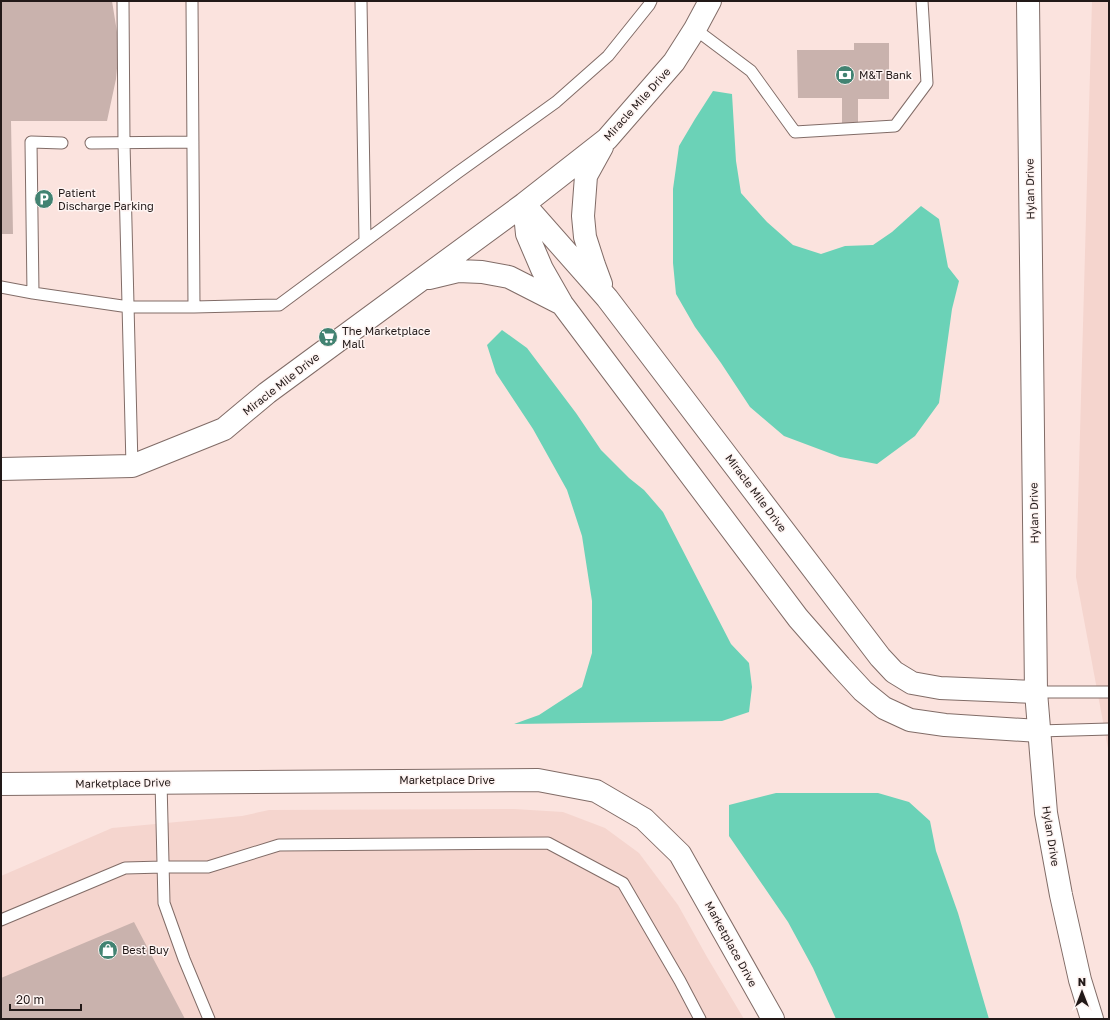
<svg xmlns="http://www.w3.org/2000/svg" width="1110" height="1020" font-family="'Golos Text',sans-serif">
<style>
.built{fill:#f5d5ce}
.water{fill:#6bd2b7}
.building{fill:#c9b2ad}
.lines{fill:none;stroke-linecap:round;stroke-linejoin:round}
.lane-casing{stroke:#816c67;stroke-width:13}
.street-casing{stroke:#816c67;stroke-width:24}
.secondary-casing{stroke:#816c67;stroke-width:24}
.lane{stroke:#fff;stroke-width:11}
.street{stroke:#fff;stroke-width:22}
.secondary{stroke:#fff;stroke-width:22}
.labels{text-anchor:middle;stroke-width:3;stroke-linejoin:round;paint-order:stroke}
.poi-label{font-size:11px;fill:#221918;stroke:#fef4f2;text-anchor:start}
.street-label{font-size:11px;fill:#221918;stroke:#fef4f2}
</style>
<rect width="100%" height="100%" fill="#fbe3de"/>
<path class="built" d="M1092,1H1109V754L1076,577Z
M514,809L563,812L605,828L639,853L678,905L707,957L744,1019H1V876L112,828L242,816L269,810Z"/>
<path class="water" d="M713,91L732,94L736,161L741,193L767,222L793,245L821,254L845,246L873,245L892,232L921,206L939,219L948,267L959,281L952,309L939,403L915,436L877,464L840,457L784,436L750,407L721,363L695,327L676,294L673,263V189L679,146L695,119Z
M502,330L527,348L576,413L601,450L629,478L644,490L663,512L731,644L749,663L752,687L749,712L722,721L514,724L539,715L582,687L592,653V601L582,536L567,490L533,429L496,373L487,345Z
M776,793H878L909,802L930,821L936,851L958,913L989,1019H836L813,968L788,922L729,836V805Z"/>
<path class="building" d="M1,1H112L117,32L118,58L116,79L107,121H11L13,234H1Z
M854,43H889V99H858V123H842V98H798L797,50H854Z
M134,922L185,1019H1V978Z"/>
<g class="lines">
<g class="lane-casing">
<path id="lane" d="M123,1L124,143L132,466
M192,1L194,307
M361,1L365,241
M695,29L751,71L795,132L895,126L927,83L922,1
M91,143L193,142
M1,287L33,293L129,307H194L279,305L457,173L556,102L608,56L649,5L651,1
M33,293L31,142L62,143
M1036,692H1109
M1039,731L1109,729
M161,782L164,903L184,959L209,1019
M1,920L125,868L163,867H208L279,845L548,843L623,883L680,981L700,1019"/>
</g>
<g class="street-casing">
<path id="street" d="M524,204L527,234L542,269L562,304L798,618L840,666L863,691L884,708L910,720L945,725L1039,731
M524,204L607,298L880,657L894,672L912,683L940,688L1036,692
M429,278L458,271L482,272L509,277L562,304
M601,284L594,265L585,237L583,216L586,176L602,147
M1,469L132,466L224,429L267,393L524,204L607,139L674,62L695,29L710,1
M1,784L538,780L596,791L644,819L680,854L773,1019"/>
</g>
<g class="secondary-casing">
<path id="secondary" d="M1028,1L1036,692L1046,813L1061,895L1080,980L1092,1019"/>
</g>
<use href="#lane" class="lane"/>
<use href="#street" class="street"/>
<use href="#secondary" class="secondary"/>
</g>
<defs>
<g id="bank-disc" transform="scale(1)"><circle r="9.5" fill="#428372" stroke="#fef4f2"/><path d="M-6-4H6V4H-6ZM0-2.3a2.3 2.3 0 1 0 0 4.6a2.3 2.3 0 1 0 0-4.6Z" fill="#fff"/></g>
<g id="parking-disc" transform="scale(1)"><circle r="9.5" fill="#428372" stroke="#fef4f2"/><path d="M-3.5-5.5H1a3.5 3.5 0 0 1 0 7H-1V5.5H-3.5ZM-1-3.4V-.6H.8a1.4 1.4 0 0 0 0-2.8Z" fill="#fff"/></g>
<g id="supermarket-disc" transform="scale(1)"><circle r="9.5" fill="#428372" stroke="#fef4f2"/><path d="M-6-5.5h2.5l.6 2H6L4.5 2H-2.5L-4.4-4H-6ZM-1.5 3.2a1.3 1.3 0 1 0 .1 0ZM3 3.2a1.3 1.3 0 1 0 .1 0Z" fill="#fff"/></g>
<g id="shop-disc" transform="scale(1)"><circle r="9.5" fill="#428372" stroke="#fef4f2"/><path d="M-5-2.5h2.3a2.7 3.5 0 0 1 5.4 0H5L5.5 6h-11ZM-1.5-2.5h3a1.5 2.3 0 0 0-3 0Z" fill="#fff"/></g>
</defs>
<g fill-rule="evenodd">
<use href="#bank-disc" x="845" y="75"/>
<use href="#parking-disc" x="44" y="199"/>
<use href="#supermarket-disc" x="328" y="337"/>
<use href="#shop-disc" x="108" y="950"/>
</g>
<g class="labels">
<g class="poi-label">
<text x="859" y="79">M&amp;T Bank</text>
<text x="58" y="197">Patient<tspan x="58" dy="13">Discharge Parking</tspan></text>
<text x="342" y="335">The Marketplace<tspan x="342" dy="13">Mall</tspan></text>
<text x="122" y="954">Best Buy</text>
</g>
<g class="street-label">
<text transform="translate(637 104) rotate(-48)" y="4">Miracle Mile Drive</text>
<text transform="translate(1030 189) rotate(-91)" y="4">Hylan Drive</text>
<text transform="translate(281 384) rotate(-38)" y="4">Miracle Mile Drive</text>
<text transform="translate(756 493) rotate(53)" y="4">Miracle Mile Drive</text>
<text transform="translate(1034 513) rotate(-91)" y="4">Hylan Drive</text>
<text x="447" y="784">Marketplace Drive</text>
<text transform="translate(123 783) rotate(-1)" y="4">Marketplace Drive</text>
<text transform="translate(1051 836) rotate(81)" y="4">Hylan Drive</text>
<text transform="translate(731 944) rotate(61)" y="4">Marketplace Drive</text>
</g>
</g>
<rect width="1110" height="1020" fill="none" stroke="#221918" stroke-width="4"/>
<g transform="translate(1082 992)" stroke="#fef4f2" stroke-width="3" paint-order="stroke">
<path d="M0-3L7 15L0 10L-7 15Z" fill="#221918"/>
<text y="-6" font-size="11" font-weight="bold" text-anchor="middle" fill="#221918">N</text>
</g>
<path d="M10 1004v6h71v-6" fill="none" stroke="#221918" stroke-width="2"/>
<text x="16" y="1004" font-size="12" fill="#221918" stroke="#fef4f2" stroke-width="3" paint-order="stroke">20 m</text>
</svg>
